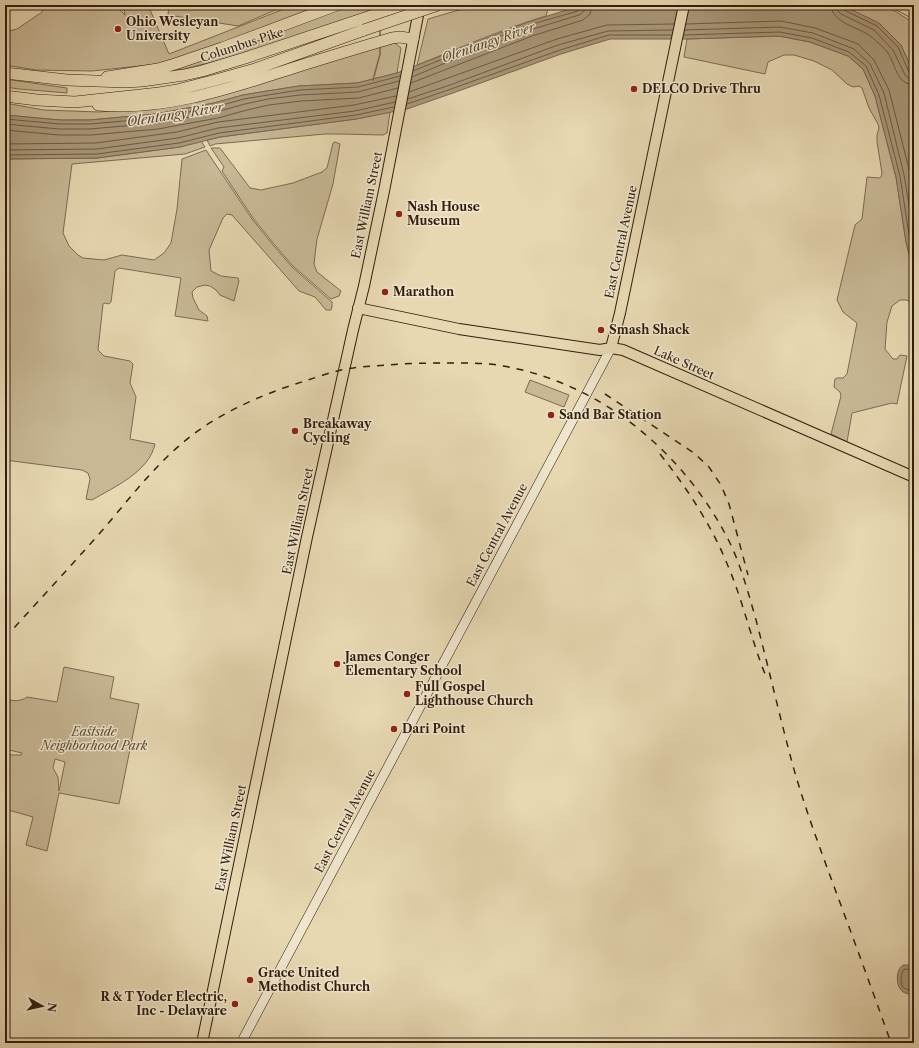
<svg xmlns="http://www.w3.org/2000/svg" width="919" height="1048" font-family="'Libre Caslon Text',serif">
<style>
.green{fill:#c8b896;stroke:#7d6a52;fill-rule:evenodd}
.water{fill:#a9987a;stroke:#79674f}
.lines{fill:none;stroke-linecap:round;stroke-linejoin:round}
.shore{stroke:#6e5a44;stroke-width:1}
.stream{stroke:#79674f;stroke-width:1.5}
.secondary-casing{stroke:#321d0e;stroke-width:10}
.primary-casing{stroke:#321d0e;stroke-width:12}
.trunk-casing{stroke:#321d0e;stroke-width:12}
.motorway-casing{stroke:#321d0e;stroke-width:12}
.secondary{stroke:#efe6cd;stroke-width:9}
.primary{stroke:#e7d8b2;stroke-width:10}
.trunk{stroke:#e7d8b2;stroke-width:10}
.motorway{stroke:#e7d8b2;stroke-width:11}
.rail{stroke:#321d0e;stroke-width:1.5;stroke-dasharray:7 7;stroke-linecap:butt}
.motorway-bridge-casing{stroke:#321d0e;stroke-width:12;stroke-linecap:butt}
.motorway-bridge{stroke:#e7d8b2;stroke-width:11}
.poi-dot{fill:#8f2418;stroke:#efe6cd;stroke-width:1.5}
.labels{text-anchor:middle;stroke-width:3;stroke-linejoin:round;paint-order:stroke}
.poi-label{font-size:12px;font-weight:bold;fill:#321d0e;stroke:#efe6cd;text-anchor:start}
.street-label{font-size:12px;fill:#321d0e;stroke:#efe6cd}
.park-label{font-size:12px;font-style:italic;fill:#5f4c37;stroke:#efe6cd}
.water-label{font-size:13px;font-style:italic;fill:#5c4834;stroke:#efe6cd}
</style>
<rect width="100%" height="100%" fill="#e7d8b2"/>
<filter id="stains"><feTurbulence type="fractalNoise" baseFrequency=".005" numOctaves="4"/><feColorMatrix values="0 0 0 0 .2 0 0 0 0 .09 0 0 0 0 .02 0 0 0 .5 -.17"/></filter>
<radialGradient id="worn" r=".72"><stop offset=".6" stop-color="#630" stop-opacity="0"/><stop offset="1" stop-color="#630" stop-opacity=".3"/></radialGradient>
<path class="green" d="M45,5H115L125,15L123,5H148L169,54L294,5H324L181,58L158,64L92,71L36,70L5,65V32L17,29L42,12Z
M169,5H287L238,26L168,15Z
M349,5H391L236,56L184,69L151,74L328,13Z
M476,5H549L546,16C502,29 460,48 417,65L428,19Z
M840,5H885L914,23V74L901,45L846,7Z
M779,36L810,42L848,56L863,69L875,96L896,177L906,242L914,273V315L911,304L907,300H900L892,306L887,322L885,349L893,359H897L900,355L907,356L897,404L892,403L852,413L847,442L831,434L841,396L840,392L834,387L835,379L837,378H843L847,374L857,323L843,312L837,300L855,225L862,219L867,177L879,178L881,177L882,173L877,142V135L879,128L878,124L869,108L862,88L859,86L853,87L847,84L832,70L814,61L794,55H784L768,62L765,74L684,57L687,39Z
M395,43L401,48L397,73L357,83L299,86L267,91L243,95L214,103L156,114L90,120H60L5,115V103L44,110L99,112L142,109Z
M5,79L67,88V93L19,89L5,87Z
M390,112L387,133L383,135L340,134H325L215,144L210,146L207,140L220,137L356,119Z
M201,141L205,147L185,154L72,164L63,233L69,246L78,255L83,258L104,260L122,255L154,260L164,253L171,243L177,209L182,159L206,150L252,219L273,245L292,267L332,302V307L331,310H326L315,297L299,291L232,215L227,214L223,218L209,250L211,271L221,276L238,278L239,281L234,301L220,295L216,290L210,286L205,285L197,287L192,292L193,298L199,310L207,316L208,321L175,316L181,278L119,268L115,271L111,302L109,304L105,303L103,304L98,350L104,356L130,361L133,364L130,383L136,397L130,439L155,444C149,472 114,487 92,500L86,499L90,479L88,473L82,470L5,460V159L97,158L180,147Z
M335,142L340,144L333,184L317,239L314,264L317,272L341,291L339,296L331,299L293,266L274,244L253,218L222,171L224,167L211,148H220L250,188L261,190L293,183L322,172L327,168L333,143Z
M530,380L569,395L564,407L525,392Z
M64,667L114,677L110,698L139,704L119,804L59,793L47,851L26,845L33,817L5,809V754L13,755H21L22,753L5,749V699C13,701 20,702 27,697L57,702ZM55,759L65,762L59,791L58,777L53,768Z"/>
<path class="water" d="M583,5H840L846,7L879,23L901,45L914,74V273L906,242L896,177L875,96L863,69L848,56L810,42L779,36L687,39H610L561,54L453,93L407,109L356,119L220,137L180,147L97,158L5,159V115L60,120H90L156,114L214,103L243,95L267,91L299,86L357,83L397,73L528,22Z
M903,965H909L914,967V994C910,994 905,994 902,991C897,987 896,975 899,970C900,967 901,967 903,965Z"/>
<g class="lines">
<path class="shore" d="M831,5C832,25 863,27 875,40C879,44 885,48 888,53C896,65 896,84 914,85
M837,5L838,11L841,14L874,30L893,50L905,75L909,78L914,79
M842,5V8L844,10L877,26L898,47L909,72L911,74H914
M686,24L781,21L815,28L853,42L858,44L874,60L889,90L910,173L914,196
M685,30L780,27L813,33L854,49L870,64L884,93L904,175L914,233
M684,35L780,32L812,38L849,52L866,66L879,95L900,176L910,241L914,256
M413,71L465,50L529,25L578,11L580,9L581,5
M412,77L467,54L530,30L579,15L584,11L586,5
M411,83L532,36L583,20L590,14L592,5
M409,92L557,39L607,25L674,24
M408,99L450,85L558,45L608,31L673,30
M407,104L451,89L560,50L609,35H672
M5,119L60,124H90L157,118L215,107L244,99L268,95L300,90L358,87L400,76
M5,124L59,129H90L157,123L216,112L245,104L268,99L300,95L358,92L399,81
M5,130L59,135H91L158,129L218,118L247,110L269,105L301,101L359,98L398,88
M5,144L96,143L177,132L218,122L354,105L396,96
M5,150L97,149L178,138L218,128L355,111L395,102
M5,155L97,154L179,143L219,133L356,115L394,107
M914,970L904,969C901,973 899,984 904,988C907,990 911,990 914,991"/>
<path class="stream" d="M380,37V29
M373,80L380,54V47"/>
<g class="secondary-casing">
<path id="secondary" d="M241,1043L611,348"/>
</g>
<g class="primary-casing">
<path id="primary" d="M611,348L623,350L914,477"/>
</g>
<g class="trunk-casing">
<path id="trunk" d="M358,308L459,329L600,350L611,348L620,313L684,5
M202,1043L307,537L353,330L364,286L384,191L420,5"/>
</g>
<g class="motorway-casing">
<path id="motorway" d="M899,5L914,13
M5,73L67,80L126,82L142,81L184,75L202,71L245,58L404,5
M107,77L158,69L175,64L222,48L337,5
M5,96L37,100L75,102L159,93L177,90L212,81L255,69L364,30
M98,105C163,111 228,89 290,69C324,58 358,48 392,38L400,37L413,39"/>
</g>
<use href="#secondary" class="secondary"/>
<use href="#primary" class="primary"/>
<use href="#trunk" class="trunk"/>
<use href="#motorway" class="motorway"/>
<path class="rail" d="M605,394L694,453L709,467L721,485L729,504L748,575
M660,454C687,488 712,526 728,566C743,601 751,639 765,674
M5,638C39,600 73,564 106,526C134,493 160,459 195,433C228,409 266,393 305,381C320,376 337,370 353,368C365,366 377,366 389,365C410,363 432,363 453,363C470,363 487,363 503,366C601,383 683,452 728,539C741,565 748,592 756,620C769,669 780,718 793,766C804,805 818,843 832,881C852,935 872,989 891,1043"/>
<g class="motorway-bridge-casing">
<path id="motorway-bridge" d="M364,30L438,5"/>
</g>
<use href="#motorway-bridge" class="motorway-bridge"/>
</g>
<g class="poi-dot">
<circle cx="118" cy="29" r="4"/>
<circle cx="634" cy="89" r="4"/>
<circle cx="399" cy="214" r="4"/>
<circle cx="385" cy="292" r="4"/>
<circle cx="601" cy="330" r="4"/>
<circle cx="551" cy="415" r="4"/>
<circle cx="295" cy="431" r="4"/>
<circle cx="337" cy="664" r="4"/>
<circle cx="407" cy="694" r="4"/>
<circle cx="394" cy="729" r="4"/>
<circle cx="250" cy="980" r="4"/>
<circle cx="235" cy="1004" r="4"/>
</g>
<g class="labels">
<g class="poi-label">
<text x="126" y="26">Ohio Wesleyan<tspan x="126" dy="14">University</tspan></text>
<text x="642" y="93">DELCO Drive Thru</text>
<text x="407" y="211">Nash House<tspan x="407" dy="14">Museum</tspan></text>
<text x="393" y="296">Marathon</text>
<text x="609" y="334">Smash Shack</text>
<text x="559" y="419">Sand Bar Station</text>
<text x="303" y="428">Breakaway<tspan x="303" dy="14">Cycling</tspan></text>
<text x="345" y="661">James Conger<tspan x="345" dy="14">Elementary School</tspan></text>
<text x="415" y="691">Full Gospel<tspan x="415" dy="14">Lighthouse Church</tspan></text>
<text x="402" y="733">Dari Point</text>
<text x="258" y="977">Grace United<tspan x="258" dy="14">Methodist Church</tspan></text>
<text x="227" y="1001" text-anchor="end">R &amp; T Yoder Electric,<tspan x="227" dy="14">Inc - Delaware</tspan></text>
</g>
<g class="street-label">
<text transform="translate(242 45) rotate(-18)" y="4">Columbus Pike</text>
<text transform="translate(367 205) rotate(-78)" y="4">East William Street</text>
<text transform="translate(621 242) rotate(-78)" y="4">East Central Avenue</text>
<text transform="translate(684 363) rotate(24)" y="4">Lake Street</text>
<text transform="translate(298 521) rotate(-78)" y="4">East William Street</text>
<text transform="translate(497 535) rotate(-62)" y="4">East Central Avenue</text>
<text transform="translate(345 821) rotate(-62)" y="4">East Central Avenue</text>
<text transform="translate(231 838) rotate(-78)" y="4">East William Street</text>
</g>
<g class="park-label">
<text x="94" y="736">Eastside<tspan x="94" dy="14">Neighborhood Park</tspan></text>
</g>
<g class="water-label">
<text transform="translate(488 42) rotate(-19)" y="5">Olentangy River</text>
<text transform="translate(175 114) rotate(-9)" y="5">Olentangy River</text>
</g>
</g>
<rect width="919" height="1048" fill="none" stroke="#e7d8b2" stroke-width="20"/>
<rect x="6" y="6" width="907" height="1036" fill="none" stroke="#321d0e" stroke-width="2"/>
<rect x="10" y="10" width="899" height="1028" fill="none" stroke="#321d0e"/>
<g transform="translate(42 1006) rotate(98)" stroke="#efe6cd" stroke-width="3" paint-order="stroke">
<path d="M0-3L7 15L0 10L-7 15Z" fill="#321d0e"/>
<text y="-6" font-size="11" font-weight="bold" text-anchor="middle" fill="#321d0e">N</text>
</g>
<rect width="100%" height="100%" filter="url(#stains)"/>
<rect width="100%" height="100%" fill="url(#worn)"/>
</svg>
